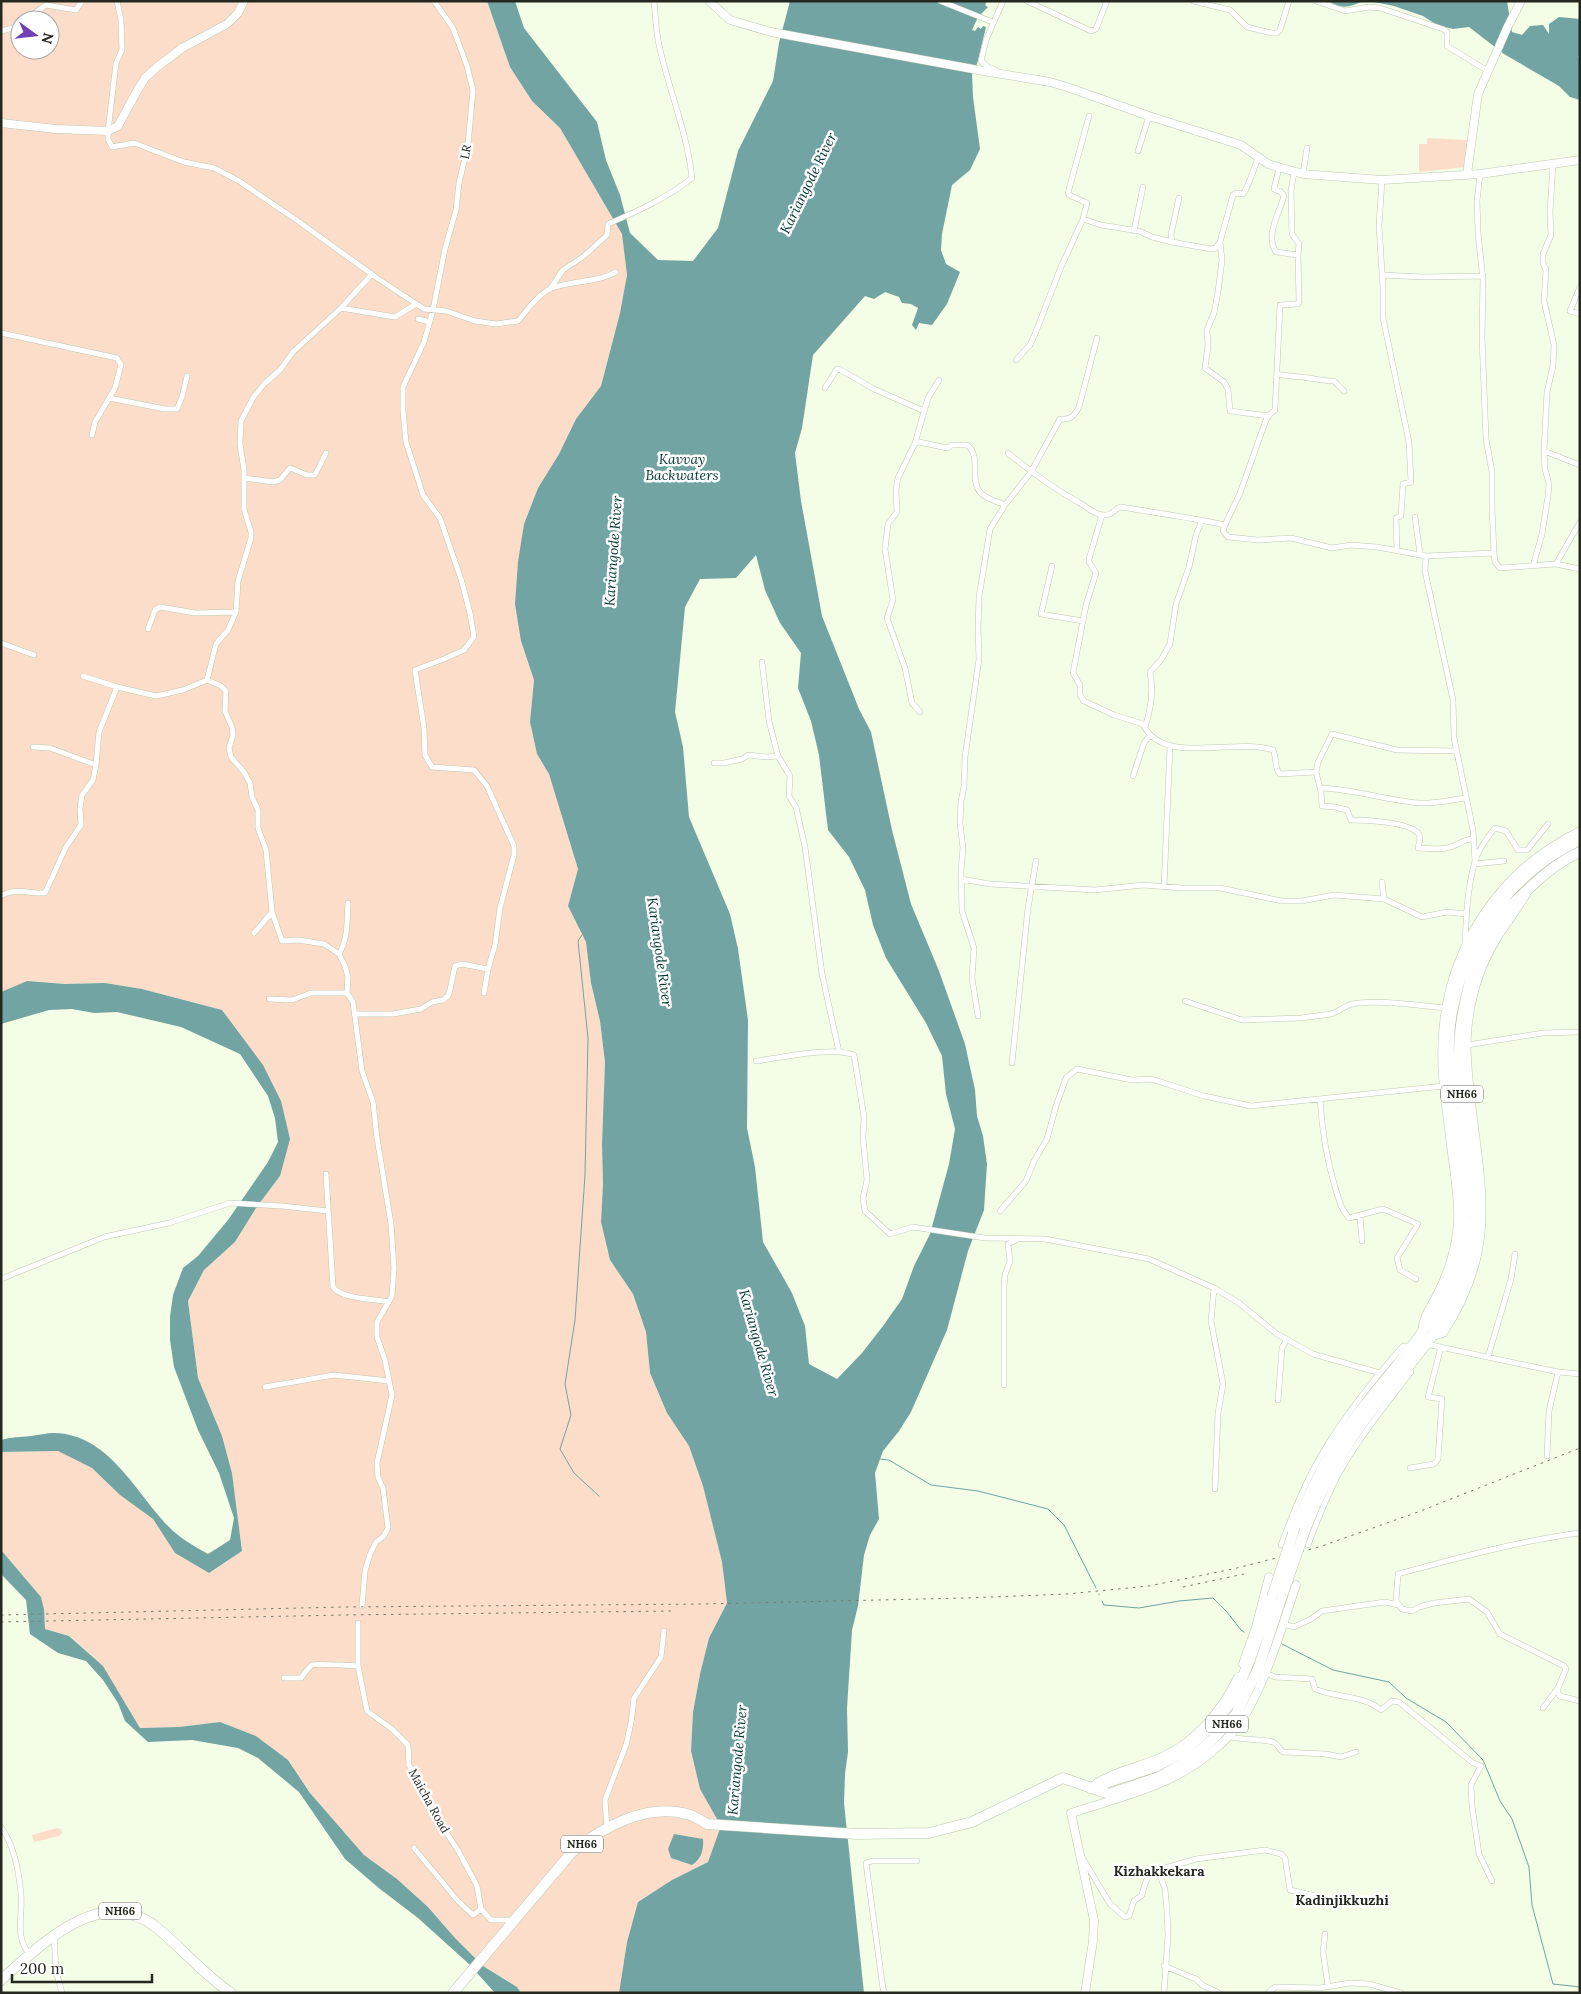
<svg xmlns="http://www.w3.org/2000/svg" width="1581" height="1994" font-family="Lora,serif">
<style>
.green{fill:#fcddc9;fill-rule:evenodd}
.water{fill:#72a4a3;fill-rule:evenodd}
.lines{fill:none;stroke-linecap:round;stroke-linejoin:round}
.stream{stroke:#72a4a3;stroke-width:1}
.street-casing{stroke:#bfc8b1;stroke-width:6}
.secondary-casing{stroke:#bfc8b1;stroke-width:9}
.highway-casing{stroke:#bfc8b1;stroke-width:11}
.street{stroke:#fff;stroke-width:5}
.secondary{stroke:#fff;stroke-width:8}
.highway{stroke:#fff;stroke-width:10}
.rail{stroke:#747a6b;stroke-width:1;stroke-dasharray:2.5 5;stroke-linecap:butt}
.highway-bridge-casing{stroke:#bfc8b1;stroke-width:11;stroke-linecap:butt}
.highway-bridge{stroke:#fff;stroke-width:10}
.labels{text-anchor:middle;stroke-width:5;stroke-linejoin:round;paint-order:stroke}
.shield{fill:#fff;stroke:#666862;stroke-width:1}
.shield-label{font-size:11px;font-weight:bold;fill:#24281f}
.street-label{font-size:12px;fill:#24281f;stroke:#fff}
.water-label{font-size:14px;font-style:italic;fill:#023535;stroke:#fff}
.neighbourhood-label{font-size:14px;font-weight:bold;fill:#24281f;stroke:#fff}
</style>
<rect width="100%" height="100%" fill="#f4fde6"/>
<path class="green" d="M1,1H487L510,67L532,101L560,128L622,234L627,275L620,313L601,386L576,419L559,454L538,488L524,524L521,641L534,680L530,722L537,754L549,774L578,869L568,906L586,942L591,983L600,1021L605,1062L602,1144L603,1184L601,1222L610,1260L633,1294L646,1332L650,1373L667,1413L689,1446L703,1486L722,1562L727,1603L709,1638L700,1674L693,1712L691,1751L700,1789L722,1826L708,1862L672,1880L638,1902L627,1942L619,1993H521L517,1987L483,1966L455,1938L428,1907L397,1879L364,1855L310,1793L288,1760L256,1736L220,1722L179,1727L140,1728L103,1666L70,1636L45,1629L44,1609L41,1597L1,1550V1452L58,1451L92,1468L120,1495L153,1519L175,1553L209,1573L242,1551L232,1473L222,1436L198,1378L188,1301L204,1270L235,1242L256,1208L280,1176L281,1101L222,1010L142,989L105,983L65,984L27,981L1,992ZM20,20H50V50H20Z
M1427,138L1467,140L1466,167L1419,172V144H1427Z
M57,1828L61,1829L62,1833L59,1836L34,1842L32,1835Z"/>
<path class="water" d="M487,1H515L524,28L597,122L606,160L620,195L630,233L658,260L693,261L718,228L738,151L773,81L779,43L790,1H987L985,5L988,7L981,14L984,16L978,17L972,30L975,31L978,27L981,29L983,26L986,27L977,64L972,74L973,97L980,149L970,170L952,185L942,234L941,250L946,264L960,272L947,304L932,325L919,323L916,330L912,325L918,308L911,304L902,303L899,297L885,292L874,299L865,296L813,355L802,428L795,453L801,501L822,616L859,709L871,732L892,830L911,904L939,971L965,1044L975,1090L977,1116L983,1136L987,1164L984,1210L968,1251L947,1330L911,1412L899,1431L883,1451L875,1473L879,1519L870,1535L864,1555L858,1606L852,1630L847,1708L848,1752L845,1774L844,1803L864,1993H619L627,1942L638,1902L672,1880L708,1862L721,1826L700,1789L691,1751L693,1712L700,1674L709,1638L727,1603L722,1562L703,1486L689,1446L667,1413L650,1373L646,1332L633,1294L610,1260L601,1222L603,1184L602,1144L605,1062L600,1021L591,983L586,942L568,906L578,869L549,774L537,754L530,722L534,680L521,641L515,604L518,562L524,524L538,488L559,454L576,419L601,386L620,313L627,275L622,234L560,128L532,101L510,67ZM756,555L765,590L780,623L801,653L798,688L811,721L819,755L828,830L849,857L865,890L873,925L886,958L926,1023L942,1056L946,1094L955,1129L949,1164L930,1234L914,1266L902,1299L883,1326L862,1353L837,1379L809,1364L805,1326L792,1293L763,1242L755,1167L747,1128L748,1020L738,949L730,914L689,817L683,747L675,712L685,607L700,579L736,578Z
M1329,1H1363C1351,7 1341,10 1329,1Z
M1369,1H1507L1512,32L1522,35L1530,26L1543,25L1549,34V24L1559,17L1580,19V55L1578,57L1580,58V100L1570,97L1559,86L1504,54L1469,27L1453,29L1437,25L1423,16L1394,6Z
M27,981L65,984L105,983L142,989L222,1010L263,1065L281,1101L290,1139L280,1176L256,1208L235,1242L204,1270L188,1301L198,1378L222,1436L232,1473L242,1551L209,1573L175,1553L153,1519L120,1495L92,1468L58,1451L1,1452V1440C11,1437 21,1437 31,1436C39,1435 47,1433 54,1433C109,1434 135,1492 168,1526C179,1538 194,1546 208,1554L230,1540L234,1518L219,1473L198,1430L174,1367L170,1340V1317L173,1295L183,1268L198,1256L228,1220L268,1162L278,1142L275,1118L268,1096L240,1054L181,1027L117,1012L94,1013L72,1009L49,1010L1,1024V992Z
M1,1550L41,1597L44,1609L45,1629L69,1636L103,1666L140,1728L179,1727L220,1722L256,1736L288,1760L310,1793L364,1855L397,1879L428,1907L455,1938L483,1966L517,1987L521,1993H495L469,1964L418,1918L380,1889L345,1859L299,1792L258,1758L238,1748L192,1740L148,1742L125,1721L118,1703L103,1680L86,1661L58,1653L30,1634L26,1600L1,1574Z
M674,1834L703,1839C704,1850 701,1859 692,1865L671,1858L668,1849Z"/>
<g class="lines">
<path class="stream" d="M582,935L578,941L588,1038L585,1175L575,1320L565,1384L571,1415L560,1449L574,1473L599,1496
M879,1459L889,1460L931,1485L978,1491L1048,1509L1064,1525L1096,1588
M1099,1594V1595
M1102,1601L1104,1605L1139,1608L1179,1601L1213,1598L1227,1612L1241,1630L1244,1632
M1282,1644L1333,1670L1389,1682L1406,1698L1446,1722L1483,1760L1500,1801L1512,1819L1529,1867L1532,1905L1553,1984L1580,1987"/>
<g class="street-casing">
<path id="street" d="M117,1L121,20L122,50L116,63L108,131V139L112,147L134,143L184,162L214,168L239,181L295,219L377,278L424,309L446,311L475,321L496,324L518,321C528,309 538,294 552,288C573,280 597,283 616,272
M940,1L990,21
M1027,1L1091,31L1096,29L1107,1
M1193,1L1230,10L1247,27L1272,33H1277L1280,30L1289,1
M1316,1L1345,11L1369,7L1380,8L1443,29L1447,32V46L1488,71
M25,20L46,5L76,10L82,1
M1,31L17,27L20,24
M996,70L988,67L981,61L986,40L1003,1
M1138,151L1149,116
M1294,172L1291,191L1292,234L1299,244L1298,255
M1303,174L1307,148
M1480,174L1477,201L1478,233L1483,280L1482,337L1486,439L1492,472V508L1494,553
M1382,180L1379,226L1383,288V318L1409,442L1411,482L1403,484L1401,516L1396,518L1397,550
M1083,219L1087,203L1069,195L1068,193L1089,116
M1134,231L1143,187
M1172,242L1171,234L1179,198
M1220,242L1222,260L1218,292L1214,313L1207,330L1208,346L1205,368L1224,382L1228,389L1230,411L1269,416
M1382,275L1422,277L1483,276
M1580,287L1570,311L1580,314
M550,289L563,270L584,256L607,235L608,224C638,211 667,198 692,178C687,130 667,86 658,40C656,27 655,14 654,1
M341,308L395,317L416,304
M418,319L430,322
M1,333L117,358L121,365L115,388L95,422L92,435
M1016,360L1030,345L1035,334L1061,267L1083,219L1101,225L1139,231L1152,237L1172,242L1211,249L1216,248L1220,242L1233,195L1237,193L1243,194C1249,186 1254,167 1259,156
M1277,374C1285,376 1292,376 1301,377C1313,378 1321,381 1334,381L1344,391
M825,388L837,369H839L874,389L924,411
M109,398L165,409H177L182,397L187,376
M915,443L928,398L939,380
M1544,451L1580,465
M1008,453C1031,472 1053,488 1078,502C1087,506 1095,516 1105,515C1113,515 1115,508 1121,507C1156,513 1190,517 1225,525L1223,531L1228,537L1258,540L1291,538L1332,548L1351,545L1377,547L1426,556L1494,553L1495,562L1500,568L1556,564L1580,569
M244,478L273,482L280,480L290,468L307,475H315L326,453
M1102,515L1089,559V562L1096,573L1086,605L1073,673L1080,685V695L1084,701L1114,715L1143,724C1163,767 1233,737 1273,750C1277,758 1274,769 1280,774L1316,772L1321,792L1322,806L1335,807L1347,810L1351,820C1366,820 1408,822 1418,833C1422,837 1419,843 1418,848C1427,848 1438,850 1447,848C1457,846 1463,839 1473,839
M1415,517L1420,554
M1225,525L1240,493L1266,420L1271,413L1275,410L1280,305L1298,304L1299,301L1298,255L1276,252C1265,235 1279,214 1284,196L1281,192L1274,189L1279,168
M1426,556L1425,571L1453,700L1454,738L1473,830L1475,861
M1556,564L1580,522
M1052,566L1041,614L1083,621
M1533,566L1542,534L1548,496L1549,484L1545,469L1544,451L1547,392L1553,366L1554,345L1544,301L1546,270L1543,263V254L1551,235L1550,212L1553,164
M148,629L155,610L160,607L195,613L236,612
M1,643L34,655
M762,662L769,721L778,756
M83,676L117,687
M207,680L221,686L226,691L225,711L232,727L233,735L229,748L231,757L244,772L250,783L252,797L258,810V828L266,850L272,912L282,941L298,940L324,944L339,954L345,966L348,977L347,993L353,1002L362,1071L373,1102L377,1138L391,1224L394,1268L392,1296L377,1322V1337L385,1360L392,1395L377,1463L378,1477L383,1488L388,1528L384,1536L376,1542L370,1554L365,1571L362,1606
M920,712L912,703L905,668L887,618L893,600L885,549L888,524L897,512L896,490L898,478L915,443L919,442L947,448L952,445H967C982,456 969,479 980,492C985,499 997,501 1005,505
M1145,727C1151,709 1154,692 1150,672L1161,660L1170,644L1176,604L1189,567L1196,535L1202,520
M33,747L50,748L96,765
M714,763H724L742,759L748,755L767,757L778,756L790,776L789,796L796,807L805,847L822,974L839,1052
M1316,772L1318,762L1332,734L1397,750L1456,751
M1133,776L1144,743L1150,735
M1320,788C1353,789 1386,800 1419,803C1434,804 1451,800 1465,798
M1475,864L1504,861
M961,879L990,884L1095,890L1143,885L1182,888H1220L1282,901H1302L1334,895L1384,899L1422,917L1447,912L1466,914
M1382,882L1384,899
M1164,887L1170,746
M1,896C15,887 30,894 45,893L66,847L81,825L80,808L82,795L93,780L96,765L99,732L117,687L156,696L183,690L207,680L216,644L228,630L236,612L238,581L251,538V532L244,509V470L240,444L241,421L253,398L264,384L280,370L293,352L341,308L372,274
M254,933L272,912
M1465,946C1466,919 1467,889 1475,861C1478,850 1487,838 1495,828L1506,831L1518,850H1527L1548,824
M339,954C348,939 347,921 348,903
M484,993L488,969
M269,999L292,1000L311,993H347
M1185,1001L1242,1020L1301,1018L1331,1014C1340,1011 1346,1005 1352,1004C1375,999 1421,1006 1446,1008
M354,1014H393L421,1009L432,1002L443,1000L448,996L450,990L455,966L462,964L488,969L495,945L500,908L514,855V846L487,786L474,770L432,767L425,755L424,728L415,670L444,659L464,650L474,637L470,613L461,579L440,518L423,495L406,442L403,411V387L424,342L433,310L445,249L456,210L459,183L468,145L473,90L467,66L453,28L434,1
M978,1016L972,978L974,948L962,911L961,870L963,848L960,823L961,801L964,787L965,757L979,659L978,628L979,597L990,529L1005,505L1031,472L1060,419C1071,420 1074,416 1079,407L1097,338
M1467,1045L1543,1033L1580,1032
M756,1061C780,1058 833,1046 854,1055L864,1117L863,1138L867,1180L863,1198L865,1211L890,1234L913,1227L985,1238L1045,1239L1149,1259L1214,1288L1239,1303L1277,1334L1313,1354L1380,1373
M1012,1063L1028,908L1036,861
M1320,1099C1322,1130 1326,1157 1335,1187C1339,1199 1340,1208 1349,1218L1383,1209L1418,1224L1397,1258L1400,1270L1416,1279
M326,1174L333,1287C341,1299 375,1299 389,1302
M1000,1211L1026,1181L1034,1161L1047,1139L1056,1106L1066,1078L1077,1069L1132,1080L1150,1079L1161,1082L1204,1096L1251,1106L1444,1086
M1360,1216L1362,1241
M1,1279L104,1237L169,1223L230,1203L282,1206L328,1211
M1214,1288L1211,1321L1223,1384L1218,1413L1215,1489
M1426,1344L1558,1372L1580,1374
M1488,1357L1511,1279L1515,1254
M1004,1385V1286L1005,1275L1010,1261L1008,1244L1016,1240
M265,1387L334,1375L389,1381
M1278,1400L1282,1348L1287,1339
M1547,1456L1549,1411L1558,1372
M1410,1468L1434,1464L1438,1459L1442,1399L1428,1397L1441,1347
M1580,1533C1518,1541 1458,1558 1398,1574L1396,1601L1402,1609L1412,1611L1419,1607L1434,1603L1469,1599L1487,1612L1500,1634L1564,1666L1566,1669L1558,1688V1693L1560,1696L1580,1701
M1281,1545C1293,1514 1305,1482 1322,1454C1345,1415 1374,1379 1403,1346H1411
M1308,1545C1318,1519 1328,1492 1342,1468C1362,1434 1387,1403 1411,1372L1408,1366
M358,1623V1666L367,1711L392,1729L408,1745L409,1765L433,1812L459,1852L477,1886L481,1909L491,1920H515
M1283,1624L1294,1627L1311,1619L1322,1611L1385,1602L1398,1605
M1266,1673L1275,1677L1312,1679L1315,1689C1336,1698 1364,1695 1381,1710L1392,1701L1399,1702L1473,1763L1481,1766L1471,1785L1472,1806L1479,1854L1492,1881
M284,1678H301C304,1674 308,1668 312,1665C316,1663 350,1666 358,1666
M1543,1708L1558,1688
M1228,1736C1240,1741 1267,1738 1275,1743C1278,1746 1280,1749 1283,1752L1326,1754L1341,1757L1356,1752
M1,1827C14,1845 19,1872 21,1894C23,1917 14,1936 30,1955
M607,1829L605,1800L626,1745L631,1723L634,1698L661,1657L664,1631
M414,1848L458,1901L473,1915L481,1909
M1082,1857L1110,1904L1125,1917L1129,1916L1134,1901L1142,1895C1145,1884 1146,1874 1158,1870L1165,1889L1167,1911L1168,1935L1164,1993
M1158,1870L1196,1859L1265,1850L1281,1854L1285,1858L1290,1890L1341,1902
M1325,1934L1323,1952L1328,1986
M54,1935L56,1971L62,1993
M1164,1966L1196,1979L1202,1985L1219,1993
M885,1993L883,1989L866,1863L872,1861H917
M1268,1993L1275,1987L1320,1988L1350,1983L1369,1984L1401,1993"/>
</g>
<g class="secondary-casing">
<path id="secondary" d="M709,1L730,20L771,32L989,72L1050,82L1067,87L1149,116L1241,145L1268,164L1303,174L1382,180L1480,174L1580,160
M1,123L56,129L108,131L118,126L137,91L145,78L157,67L182,48L227,24L238,13L244,1
M1467,174L1478,94L1508,26L1521,1
M1422,1331C1424,1314 1431,1308 1438,1293C1449,1271 1457,1246 1458,1221C1459,1203 1456,1185 1454,1168C1450,1138 1446,1107 1443,1077C1435,972 1485,878 1580,831
M1430,1337L1443,1333C1497,1251 1482,1194 1471,1103C1468,1074 1464,1045 1469,1016C1473,989 1482,962 1497,938C1506,923 1517,910 1526,894
M1243,1664L1256,1627L1269,1577
M1097,1783C1117,1770 1140,1767 1162,1757C1196,1742 1222,1710 1238,1677
M1085,1993L1093,1941L1094,1920L1071,1813C1102,1803 1135,1795 1165,1781C1193,1769 1228,1743 1244,1717C1268,1676 1281,1630 1296,1585"/>
</g>
<g class="highway-casing">
<path id="highway" d="M1305,1530C1322,1486 1344,1446 1373,1409C1405,1369 1444,1330 1462,1281C1468,1262 1473,1241 1475,1221C1476,1211 1474,1200 1473,1190C1470,1144 1459,1100 1459,1054C1459,1027 1464,1003 1471,978C1481,946 1497,918 1521,896C1540,878 1556,863 1580,852
M1293,1533C1307,1498 1322,1465 1343,1434C1378,1384 1431,1333 1454,1277C1476,1222 1460,1164 1453,1108C1450,1077 1446,1043 1452,1012C1466,937 1510,873 1580,840
M1090,1788L1155,1767L1183,1752L1213,1725L1233,1700L1250,1659L1272,1597
M1,1980C41,1945 101,1883 156,1927C182,1948 203,1974 231,1993
M453,1993L572,1852C603,1826 649,1802 690,1815C696,1817 702,1821 707,1824L857,1834L929,1833L972,1822L1063,1778L1109,1794L1159,1777L1189,1760L1213,1739L1236,1714L1258,1669L1282,1596"/>
</g>
<use href="#street" class="street"/>
<use href="#secondary" class="secondary"/>
<use href="#highway" class="highway"/>
<path class="rail" d="M1183,1587L1244,1574
M1,1615L343,1607L703,1604L966,1598L1067,1594L1149,1586L1233,1569L1319,1547L1418,1512L1580,1448
M1,1622L343,1615L674,1611"/>
<g class="highway-bridge-casing">
<path id="highway-bridge" d="M1282,1596L1305,1530
M1272,1597L1293,1533"/>
</g>
<use href="#highway-bridge" class="highway-bridge"/>
</g>
<g class="labels">
<g class="shield">
<rect x="1441" y="1085.5" width="42" height="17" rx="4"/>
<rect x="1206" y="1715.5" width="42" height="17" rx="4"/>
<rect x="561" y="1835.5" width="42" height="17" rx="4"/>
<rect x="99" y="1902.5" width="42" height="17" rx="4"/>
</g>
<g class="shield-label">
<text x="1462" y="1098">NH66</text>
<text x="1227" y="1728">NH66</text>
<text x="582" y="1848">NH66</text>
<text x="120" y="1915">NH66</text>
</g>
<g class="street-label">
<text transform="translate(466 152) rotate(-79)" y="4">LR</text>
<text transform="translate(429 1801) rotate(61)" y="4">Maicha Road</text>
</g>
<g class="water-label">
<text transform="translate(808 183) rotate(-64)" y="5">Kariangode River</text>
<text x="682" y="464">Kavvay<tspan x="682" dy="16">Backwaters</tspan></text>
<text transform="translate(613 551) rotate(-86)" y="5">Kariangode River</text>
<text transform="translate(660 952) rotate(82)" y="5">Kariangode River</text>
<text transform="translate(759 1343) rotate(74)" y="5">Kariangode River</text>
<text transform="translate(737 1760) rotate(-85)" y="5">Kariangode River</text>
</g>
<g class="neighbourhood-label">
<text x="1159" y="1876">Kizhakkekara</text>
<text x="1342" y="1905">Kadinjikkuzhi</text>
</g>
</g>
<rect width="1581" height="1994" fill="none" stroke="#24281f" stroke-width="5"/>
<g transform="translate(35 35) rotate(105)"><circle r="24" fill="#ffffff" stroke="#a7a9a5"/>
<path d="M0-4L9 19L0 12L-9 19Z" fill="#7040b7"/>
<text y="-8" font-size="14" font-weight="bold" text-anchor="middle" fill="#24281f">N</text>
</g>
<path d="M12 1974v8h140v-8" fill="none" stroke="#24281f" stroke-width="2.5"/>
<text x="20" y="1974" font-size="15" fill="#24281f" stroke="#ffffff" stroke-width="4" paint-order="stroke">200 m</text>
</svg>
